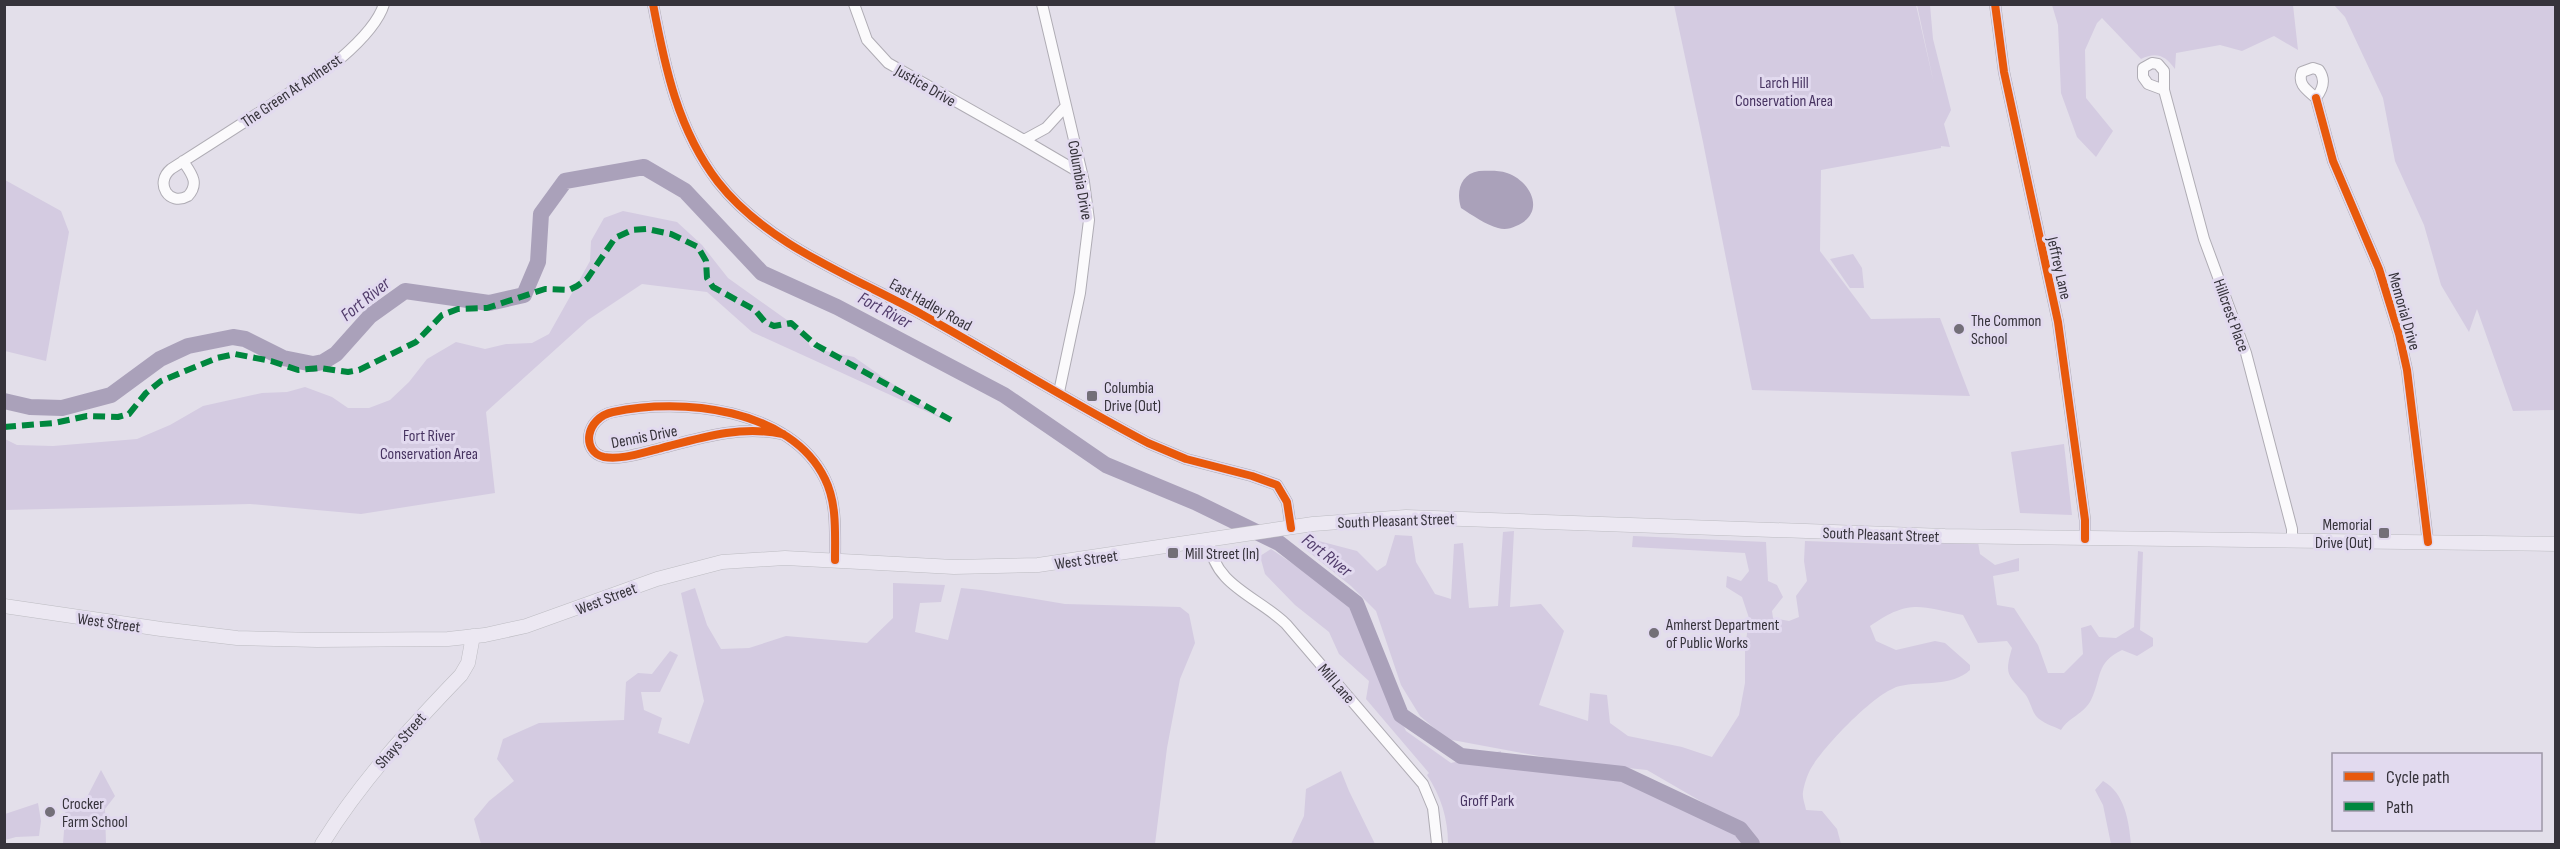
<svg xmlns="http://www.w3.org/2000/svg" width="2560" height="849" font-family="'Sofia Sans Condensed',sans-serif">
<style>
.green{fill:#d4cbe1}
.water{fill:#aaa1ba}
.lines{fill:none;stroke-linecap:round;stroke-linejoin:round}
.river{stroke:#aaa1ba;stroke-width:16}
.minor-casing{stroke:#afacb4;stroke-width:12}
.major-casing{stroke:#bdbcc2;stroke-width:15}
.minor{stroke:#fbfafc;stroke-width:10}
.major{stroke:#ece8f2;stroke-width:14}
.quiet{stroke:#00873e;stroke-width:6;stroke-dasharray:12 6;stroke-linecap:butt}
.cycleway-casing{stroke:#e2daef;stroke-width:11}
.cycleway{stroke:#e8590c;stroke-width:8}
.poi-dot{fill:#736f78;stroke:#e2daef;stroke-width:2}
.labels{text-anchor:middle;stroke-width:6;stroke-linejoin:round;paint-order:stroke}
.park-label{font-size:16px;fill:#473361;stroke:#e2daef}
.street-label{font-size:16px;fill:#36333b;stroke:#e2daef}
.poi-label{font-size:16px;fill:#36333b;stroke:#e2daef;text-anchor:start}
.water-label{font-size:18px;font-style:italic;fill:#513c6b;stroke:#e2daef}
</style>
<rect width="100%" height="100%" fill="#e3dfea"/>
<path class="green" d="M1674,5H1916L1934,84L1917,5H1930L1933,39L1951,110L1944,124L1950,147L1941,146V148L1821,170L1820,251L1871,319L1940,318L1970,396L1752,390L1703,142Z
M2052,5H2293L2298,50L2274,36L2242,51L2220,45L2176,53L2175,69C2165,55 2156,52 2141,59L2102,18L2097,23L2085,50L2086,98L2113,131L2096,157L2077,137L2061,93L2058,25Z
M2334,5H2555V410L2513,411L2477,309L2469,332L2441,285L2424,225L2395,161L2383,98L2345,17Z
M5,180L61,211L69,232L46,361L5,351Z
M623,211L677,222L702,245L728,278L801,330L811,348L854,357L943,419L752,332L707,292L642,284L588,320L486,412L495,493L361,514L250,504L5,510V439L17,445L53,446L137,439L170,425L203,406L262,393L287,392L305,387L332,397L348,408H369L390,400L409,382L427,359L456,342L485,349L506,344L532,343L549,334L590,261L591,241L604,218Z
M1853,254L1862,268L1864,288H1850L1830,259Z
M2064,444L2072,515L2020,513L2011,452Z
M1514,531L1510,607L1541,604L1564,631L1539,705L1588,721L1590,693L1607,695L1610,723L1628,736L1682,747L1712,757L1739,715L1745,683V649L1749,618L1742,597L1726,587L1727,576L1741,581L1749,571L1745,553L1632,547L1633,536L1766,542L1768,581L1777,585L1783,597L1772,611L1773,618L1789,621L1799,617L1796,596L1807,581L1804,561L1805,541L1893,544L1978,542L1980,554L1995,565L2019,558V571L1993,576L1997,605L2014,608L2038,645L2048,673H2064L2083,654L2081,628L2091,625L2099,637L2116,638L2134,627L2138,551L2143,552L2140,630L2153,638V646L2137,656L2122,650C2095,663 2102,678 2091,700C2084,714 2069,717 2061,730C2053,726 2042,723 2036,716C2031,709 2030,700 2025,694C2008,674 2004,676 2012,648L2007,641L1978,643L1963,615C1919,606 1909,599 1870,626L1876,641L1896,650L1935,641L1945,643L1970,665V670C1952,687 1922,681 1900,686C1876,691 1822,748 1810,770C1807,776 1804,785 1803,792C1802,798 1805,804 1806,810L1822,811L1837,829L1841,844H1448C1448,819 1441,796 1427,775L1429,773L1366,699L1369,681L1339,654L1329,632L1295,605L1265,574L1260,556L1271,549L1354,605L1378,669L1406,731L1451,763L1501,751L1500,758L1641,776L1723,817L1739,828L1740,824L1647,770L1571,762L1447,739L1420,716L1401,685L1376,611L1351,586L1304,548L1315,540L1357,551L1377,571L1386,565L1395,535L1412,536L1416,562L1435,594L1451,599L1454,544L1463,543L1469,608L1498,606L1503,532Z
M893,583L945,585L941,602L920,603L915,632L948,640L961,588L981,590L1065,604L1180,607L1189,614L1195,643L1180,679L1167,748L1155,844H481L474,819L489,801L514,781L497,759L503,739L539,723L624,720L626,682L638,673L652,674L670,651L678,655L660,692H641L644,710L662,718L658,733L689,744L704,701L681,593L695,588L707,625L721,649L749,648L786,636L867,643L893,618Z
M101,770L115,796L105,809L106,844H63L66,804L87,797Z
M1341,771L1349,791L1375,844H1291L1304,816L1306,789Z
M2103,781C2125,793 2129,822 2131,844H2111L2103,805L2095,790Z
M38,803L41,821L39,836L16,837L5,840V814Z"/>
<path class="water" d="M1479,171C1488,171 1498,170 1507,173C1531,181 1547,213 1516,226C1510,229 1504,230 1498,228C1486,225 1472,215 1461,208C1456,192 1460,174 1479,171Z"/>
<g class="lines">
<path class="river" d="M4,401L30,407L62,408L111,395L160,359L188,346L233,337L245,339L283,358L313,364L323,362L336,354L370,316L405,291L489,303L524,295L538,262L541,214L565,181L644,167L685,191L762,273L837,307L1004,395L1106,465L1195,502L1279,543L1356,603L1401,715L1461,756L1623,774L1740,829L1752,844"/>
<g class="minor-casing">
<path id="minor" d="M653,4C665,68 678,130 718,182C767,245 854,277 923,315C998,357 1072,403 1148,443L1186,459L1252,476L1277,485L1287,502L1291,528
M854,4L867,40L888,63L1024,140L1046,128L1066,106
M1042,4L1084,182L1089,220L1080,293L1059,392
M1995,4L2004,72L2058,322L2085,520V539
M2152,63L2158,64L2164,71V90L2148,84L2143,77V68Z
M2313,68L2319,70C2326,80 2323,89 2316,98C2307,90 2297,84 2302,72Z
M2164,90L2204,239L2246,353L2292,529V541
M2316,98L2333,161L2379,269L2399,334L2407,370L2428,542
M1024,140L1082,174
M183,161C191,173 200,183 188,196C169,207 154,183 171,169C212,143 254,116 295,89C310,79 327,70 341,58C356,45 378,24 384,4
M783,434C739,425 700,438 658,449C641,453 621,460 604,457C581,452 585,418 613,412C680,397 791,408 825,479C837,503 835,533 835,560
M1209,541C1214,586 1257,596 1286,624L1423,784L1433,808L1437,844"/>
</g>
<g class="major-casing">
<path id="major" d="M4,606L161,629L237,638L317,640L448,639L485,635L526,626L657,579L722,562L785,558L954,567L1038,565L1313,524L1406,517L1945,536L2556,544
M322,844C361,781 410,728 461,675L468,663L473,636"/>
</g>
<use href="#minor" class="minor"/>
<use href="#major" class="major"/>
<path class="quiet" d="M4,427L54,423L87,416L118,417L129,414L146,393L161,381L217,358L235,354L271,361L298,370L319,368L348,372L359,370L416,342L442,315L458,309L487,308L545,289L569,290L577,286L587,279L615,238L632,230L647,229L671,234L698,247L706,261L707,278L713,287L755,310L765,322L774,326L791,323L816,345L951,420"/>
<g class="cycleway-casing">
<path id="cycleway" d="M653,4C665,68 678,130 718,182C767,245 854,277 923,315C998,357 1072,403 1148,443L1186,459L1252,476L1277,485L1287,502L1291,528
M1995,4L2004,72L2058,322L2085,520V539
M2316,98L2333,161L2379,269L2399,334L2407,370L2428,542
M783,434C739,425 700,438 658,449C641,453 621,460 604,457C581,452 585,418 613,412C680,397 791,408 825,479C837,503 835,533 835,560"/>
</g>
<use href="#cycleway" class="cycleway"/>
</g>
<g class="poi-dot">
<circle cx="1959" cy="329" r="6"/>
<rect x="1086" y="390" width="12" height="12" rx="3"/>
<rect x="2378" y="527" width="12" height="12" rx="3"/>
<rect x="1167" y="547" width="12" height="12" rx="3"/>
<circle cx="1654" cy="633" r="6"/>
<circle cx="50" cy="812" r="6"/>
</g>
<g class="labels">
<g class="park-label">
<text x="1784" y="88">Larch Hill<tspan x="1784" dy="18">Conservation Area</tspan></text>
<text x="429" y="441">Fort River<tspan x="429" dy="18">Conservation Area</tspan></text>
<text x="1487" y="806">Groff Park</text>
</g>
<g class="street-label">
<text transform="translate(926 85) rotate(30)" y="6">Justice Drive</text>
<text transform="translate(291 90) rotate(-34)" y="6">The Green At Amherst</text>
<text transform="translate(1081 180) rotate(80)" y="6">Columbia Drive</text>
<text transform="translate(2060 268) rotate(77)" y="6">Jeffrey Lane</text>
<text transform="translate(931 304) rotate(29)" y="6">East Hadley Road</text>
<text transform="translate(2405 311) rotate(74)" y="6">Memorial Drive</text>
<text transform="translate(2232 315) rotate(70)" y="6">Hillcrest Place</text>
<text transform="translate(644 436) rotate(-11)" y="6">Dennis Drive</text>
<text transform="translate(1396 520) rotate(-2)" y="6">South Pleasant Street</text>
<text transform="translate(1881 534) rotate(2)" y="6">South Pleasant Street</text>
<text transform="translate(1086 559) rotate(-8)" y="6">West Street</text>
<text transform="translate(606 598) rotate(-21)" y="6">West Street</text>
<text transform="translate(109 622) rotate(8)" y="6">West Street</text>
<text transform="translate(1337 683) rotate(49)" y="6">Mill Lane</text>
<text transform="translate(400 740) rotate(-49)" y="6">Shays Street</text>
</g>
<g class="poi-label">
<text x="1971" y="326">The Common<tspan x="1971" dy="18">School</tspan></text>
<text x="1104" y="393">Columbia<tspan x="1104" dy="18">Drive (Out)</tspan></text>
<text x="2372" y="530" text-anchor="end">Memorial<tspan x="2372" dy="18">Drive (Out)</tspan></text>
<text x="1185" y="559">Mill Street (In)</text>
<text x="1666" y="630">Amherst Department<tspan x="1666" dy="18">of Public Works</tspan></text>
<text x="62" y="809">Crocker<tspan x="62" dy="18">Farm School</tspan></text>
</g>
<g class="water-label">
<text transform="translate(365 299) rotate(-39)" y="6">Fort River</text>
<text transform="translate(885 310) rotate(28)" y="6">Fort River</text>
<text transform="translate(1327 555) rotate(38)" y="6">Fort River</text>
</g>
</g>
<rect width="2560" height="849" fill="none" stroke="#36333b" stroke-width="12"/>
<rect x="2332" y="753" width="210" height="78" fill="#e2daef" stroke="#9d97a7" stroke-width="1.5"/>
<rect x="2344" y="772" width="30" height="9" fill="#e8590c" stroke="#9d97a7" stroke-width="1.5"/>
<text x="2386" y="783" font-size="18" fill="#36333b">Cycle path</text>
<rect x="2344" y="802" width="30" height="9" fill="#00873e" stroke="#9d97a7" stroke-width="1.5"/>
<text x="2386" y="813" font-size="18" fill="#36333b">Path</text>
</svg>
